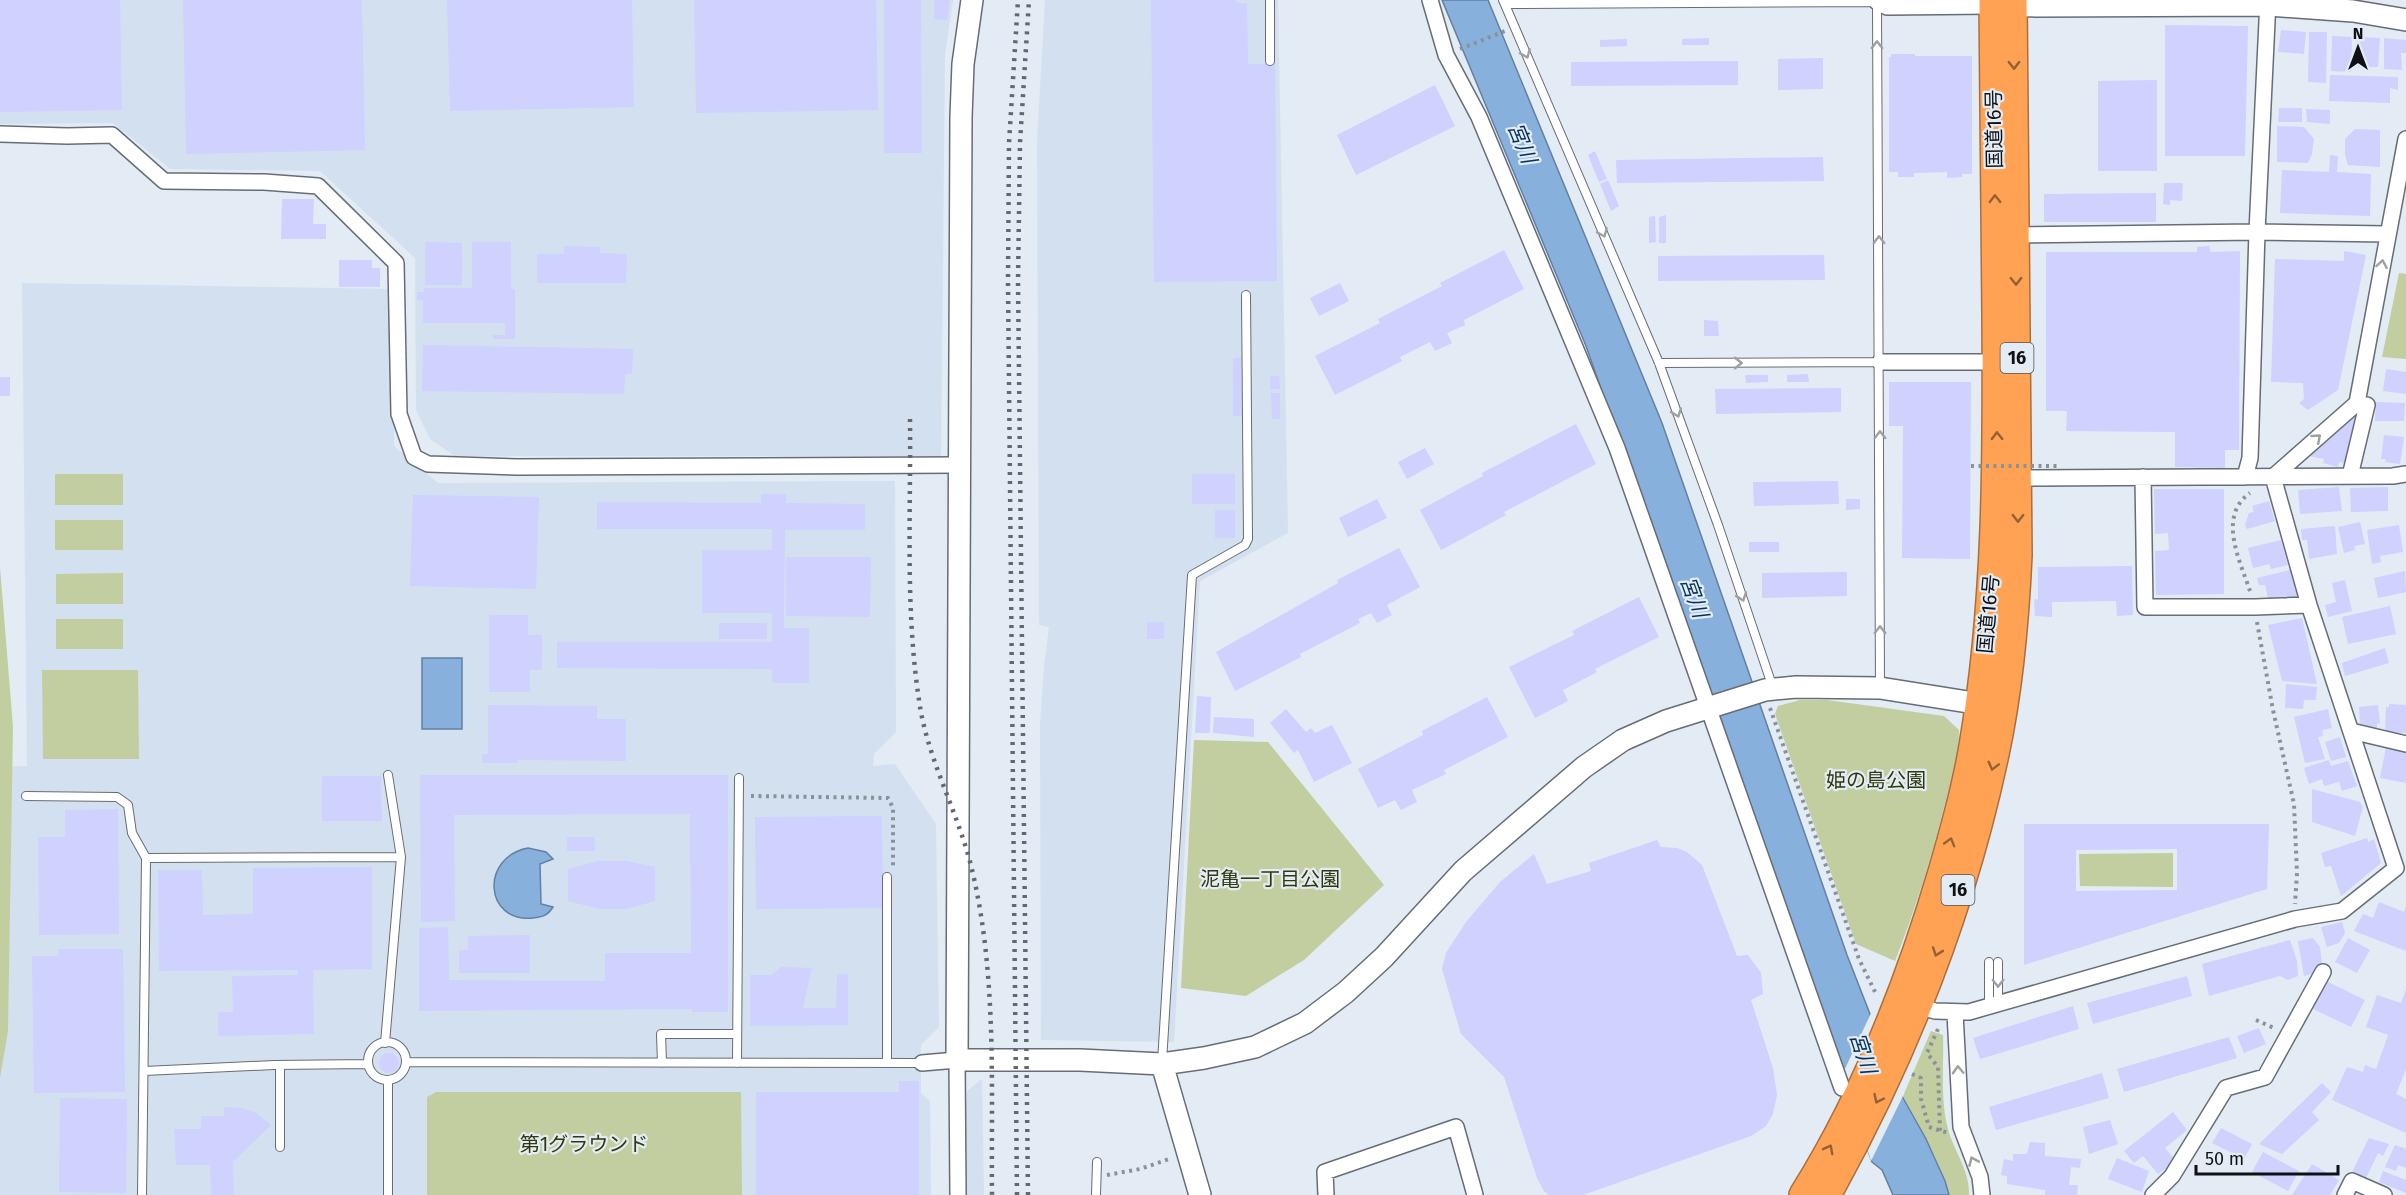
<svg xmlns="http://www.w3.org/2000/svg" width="2406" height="1195" font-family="'Fira Sans','Noto Sans JP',sans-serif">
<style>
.built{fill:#d3e0f0}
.green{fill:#c2ce9f}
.water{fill:#87b0dc;stroke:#6380a0;stroke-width:1.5}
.pier{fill:#e3ebf4}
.building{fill:#cfd1fe;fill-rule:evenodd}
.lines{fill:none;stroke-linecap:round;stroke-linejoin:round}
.lane-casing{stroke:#676d76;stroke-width:10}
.street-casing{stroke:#676d76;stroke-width:18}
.secondary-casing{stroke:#676d76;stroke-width:24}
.highway-casing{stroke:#ab6f3e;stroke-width:30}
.path{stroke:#8b9198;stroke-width:4;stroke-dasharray:3 4.5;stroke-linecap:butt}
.lane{stroke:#fff;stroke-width:8}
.street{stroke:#fff;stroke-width:15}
.secondary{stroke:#fff;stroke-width:21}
.highway{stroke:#ffa254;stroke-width:27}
.rail{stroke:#64686e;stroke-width:4.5;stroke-dasharray:3 6;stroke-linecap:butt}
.path-bridge{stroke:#8b9198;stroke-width:4;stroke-dasharray:3 4.5;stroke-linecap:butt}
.oneway{stroke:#9fa0a1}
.oneway2{stroke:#936138}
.labels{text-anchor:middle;stroke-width:4.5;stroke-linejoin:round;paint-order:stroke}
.shield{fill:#e3ebf4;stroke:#4f5258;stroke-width:1.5}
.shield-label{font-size:18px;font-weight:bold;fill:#0f1115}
.street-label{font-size:20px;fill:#0f1115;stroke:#e3ebf4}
.park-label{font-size:20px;fill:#30390e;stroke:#e3ebf4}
.water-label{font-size:21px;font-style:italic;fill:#03325b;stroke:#e3ebf4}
</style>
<rect width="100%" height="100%" fill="#e3ebf4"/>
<path class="built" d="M0,0H953L945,55L941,456H455L430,439L416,410L415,258L320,171L170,169L113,123L0,124Z
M1045,0H1278L1288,533L1200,581L1174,1042L1041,1040L1040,723L1044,667L1049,627L1039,625L1037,143Z
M22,283L394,289V446L438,483L895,481L896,732L874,754L873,766L895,764L936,824L939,1027L921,1045V1093L930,1101L931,1195H0V767L27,766Z
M982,1079L984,1195H966L965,1117L967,1091Z"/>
<path class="green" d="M2399,273L2406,274V359L2382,357Z
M55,474H123V505H55Z
M55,520H123V550H55Z
M0,567L13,727L8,1031L0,1078Z
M123,573V604H56V574Z
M56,619H123V649H56Z
M42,670H138L139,759H43Z
M1800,700H1827L1944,716L1959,730C1959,757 1951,781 1944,807C1931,860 1915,910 1895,961L1856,944L1775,714L1778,706Z
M1194,740L1268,742L1384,885L1304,960L1246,996L1181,988Z
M2173,853V887L2080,886L2079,854Z
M1931,1031L1943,1035C1944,1065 1940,1099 1948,1129C1954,1152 1970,1170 1969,1195H1949C1940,1160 1920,1128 1903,1096Z
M436,1092H741L742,1195H427V1097Z"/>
<path class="water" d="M1442,0H1488L1662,423L1847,955L1902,1096L1926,1139L1945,1181L1949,1195H1893L1882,1170L1872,1162L1586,346Z
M422,658H462V729H422Z
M528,848L546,852L553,859L540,864L541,904L553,907C548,915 543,917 533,918C484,923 480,857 528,848Z"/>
<path class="pier" d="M1872,1011L1904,1094L1871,1161L1843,1073Z"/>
<path class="building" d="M0,0H120L122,110L0,112Z
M183,0H362L365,150L186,154Z
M447,0H632L634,107L450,111Z
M694,0H876L878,110L696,113Z
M884,0H921L922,153H884Z
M934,0H950L947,20L934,19Z
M1151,0H1236L1237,3H1247L1248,64H1275L1277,281L1154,282Z
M2165,25L2248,26L2245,156H2165Z
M2281,30L2306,32L2304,54L2278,52Z
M2309,32H2327L2326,83L2308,82Z
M2332,36L2352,37L2351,72L2331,71Z
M2359,37L2380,38L2378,67H2358Z
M1709,38V45H1682V39Z
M2384,38L2406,40V53H2401L2402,70L2384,69Z
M1627,39V46L1600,47V40Z
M1891,54H1915V56H1972V174H1962V177L1947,178V172L1914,173V177H1898V172H1889V57H1891Z
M1823,58V89L1778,90V59Z
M1738,61V85L1571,86V62Z
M2330,75L2398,77V90L2390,88V103L2329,101Z
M2157,80V171H2098V81Z
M1435,85L1455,126L1356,175L1337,135Z
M2279,108H2302V122H2278Z
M2306,109L2330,110V124L2307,122Z
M2277,126L2304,127L2314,139L2312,154L2308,163L2277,162Z
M2355,129L2380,130V167L2348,165L2345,155V139Z
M1595,151L1607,179L1599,182L1588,155Z
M2330,155L2338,156L2337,172L2371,174L2370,216L2280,213L2282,170L2329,172Z
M1823,157L1824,181L1617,183L1616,160Z
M1608,180L1619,206L1611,211L1600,184Z
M2164,183H2183L2182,201L2170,200V205L2163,204Z
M2156,193V222H2044V194Z
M282,199H314L313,224H326V239H281Z
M1666,215V243H1659V217Z
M1655,216L1656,242L1649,243V217Z
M425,242L462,243V285H425Z
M472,242H511V289H515V339H493V335H505V323H423V300H417V292H424V288H472Z
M564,246L600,247V253L627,254L626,283H537V254H564Z
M2209,246L2211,252L2240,251L2239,450H2225V468L2175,467V432L2066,431L2067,411H2046V252H2197V247Z
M1504,250L1524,289L1464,320L1465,325L1447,333L1452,343L1435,351L1430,342L1400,357L1402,361L1335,395L1315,356L1380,323L1378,319L1442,286L1440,283Z
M2344,251L2366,255L2338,390L2308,410L2299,403L2304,399L2303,383L2271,382L2275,259L2344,261Z
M1824,255L1825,280L1658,281V256Z
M339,260H372V268H380V287H339Z
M1340,283L1349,301L1319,316L1310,298Z
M1704,320L1718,321L1719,336H1704Z
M423,345L633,349L632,374H625L624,394L422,391Z
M1233,358H1241L1242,416H1233Z
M2386,369L2406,372V394L2383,391Z
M1808,374L1809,382H1787V375Z
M1745,375H1768V382L1746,383Z
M1270,376H1279L1280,389H1270Z
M0,377H10V396H0Z
M1889,382H1971L1970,559L1902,558L1903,426H1889Z
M1841,388V412L1716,414L1715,389Z
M1271,393H1280V419H1272Z
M2376,402L2405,403L2404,421H2375Z
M2360,411L2347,464L2339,462L2338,467L2323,463L2324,459L2308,456Z
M1576,424L1596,464L1504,512L1506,515L1441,550L1420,510L1483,476L1482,473Z
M2384,435L2404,437L2400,464L2385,462L2386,459H2381Z
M1425,448L1434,464L1407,479L1398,462Z
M1192,474H1235V504H1192Z
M1838,481L1839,504L1754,506L1753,482Z
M2339,487L2342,511L2300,514L2298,490Z
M2388,487V511L2351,512L2350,488Z
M2154,489H2224V594L2156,595L2155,551L2169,550L2168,533L2155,534Z
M761,494H786V503L865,504V530H785L784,628H809V683H772V669L557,668V642H772V613H702V550H772V529H597V502L761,503Z
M413,495L539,497L536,589L410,586Z
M1377,499L1387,518L1348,537L1339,518Z
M1846,499H1860V509L1846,510Z
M2269,501L2275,521L2247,529L2245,525L2249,513L2254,512L2252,506Z
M1215,510H1235V538H1215Z
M2360,522L2365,544L2354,546L2355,550L2344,553L2338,527Z
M2399,525L2403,552L2380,556L2381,562L2372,564L2367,530Z
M2335,526L2337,554L2309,559L2307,540H2302L2301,529Z
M2281,540L2288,565L2271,569L2269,564L2253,568L2248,548Z
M1749,542H1779V552H1749Z
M1399,548L1420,587L1387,605L1392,615L1377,623L1371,613L1358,619L1360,623L1300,654L1301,657L1235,691L1216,652L1338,583L1337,580Z
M786,557H871L870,617L786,616Z
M2132,566L2133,615L2117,616L2116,601L2052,602V617L2035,616L2034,599L2038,600V567Z
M2290,570L2297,596L2294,599H2268L2265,585H2259L2257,578Z
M2405,571L2406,592L2378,598L2374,578Z
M1847,572V596L1762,598V573Z
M2345,580L2352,611L2328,617L2325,605L2336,602L2332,583Z
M1639,597L1659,637L1595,669L1597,672L1563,690L1568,701L1535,718L1509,667L1574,635L1572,631Z
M2390,606L2396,634L2348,644L2342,617Z
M489,615H528V635H542V670H530V692H489Z
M2302,618L2317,684L2282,681L2268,625Z
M1147,622H1164V639H1147Z
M719,623H767V639H719Z
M2385,648L2389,663L2345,676L2342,663Z
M2286,684L2317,687L2316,700H2304L2303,709L2285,708Z
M1197,696L1211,697L1210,733H1195Z
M1487,697L1508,737L1444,770L1446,774L1412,790L1417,802L1401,810L1395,800L1378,808L1358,769L1423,735L1422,731Z
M2389,704L2406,705V733L2385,732L2386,707H2389Z
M488,705L597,706V719H626V761L518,760V763H482V754H488Z
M2378,705L2380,723L2377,724V728L2365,730L2364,724L2360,725L2359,707Z
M1286,709L1306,732L1311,728L1315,733L1332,725L1352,763L1314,782L1298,750L1294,753L1270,723Z
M2328,709L2332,728L2322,730L2323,736L2318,737L2325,759L2305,763L2294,717Z
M1214,717L1254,719V737L1213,733Z
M2340,737L2346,757L2331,761L2325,742Z
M2386,747L2406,750V783L2380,778Z
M2329,760L2331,766L2348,761L2357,786L2342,791L2339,782L2324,786L2322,779L2309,784L2304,768Z
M420,775H728V1012H692V1009L419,1011V928L448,927L449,980L605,981V953H691L690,814L454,815L455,921L421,922Z
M322,776H381L382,821H322Z
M2312,789L2360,802L2363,807L2355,836L2312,822Z
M118,809L119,934L39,935L38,837H65V810Z
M882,816L883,908L756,909L755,817Z
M2024,824H2269L2267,889L2024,965ZM2177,849V890L2076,891V850Z
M567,837H594L595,851H567Z
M2367,838L2368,842L2374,839L2381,863L2341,896L2331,866L2325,867L2321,853Z
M1657,840L1661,847L1677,848L1687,852L1702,865L1737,956L1748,955L1761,973L1763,994L1751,1000L1773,1068L1777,1095L1773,1114L1766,1126L1751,1136L1583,1195H1549L1544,1191L1537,1178L1504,1077L1461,1034L1442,969L1446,953L1466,922L1500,882L1534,854L1547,884L1591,871L1589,863Z
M598,861H626L655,867V901L626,909H600L568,901V869Z
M372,867V969L313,970L314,1034L218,1036V1012H233L232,976L298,975L297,970L159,971L158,870H202L203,915L253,914V868Z
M2379,902L2404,912L2406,906V951L2354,931L2363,914L2373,918Z
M2342,922L2345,933L2339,943L2327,947L2321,927Z
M530,935V973H459V950H468V936Z
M2313,938L2320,947L2322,965L2316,973L2304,976L2298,941Z
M2348,938L2370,950L2357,973L2335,962Z
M2290,940L2297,961L2298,976L2288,980L2280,976L2209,996L2202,964Z
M58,949H123L125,1092L34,1093L32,956H58Z
M781,967L812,968L803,1008H836L837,974H848V1025L750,1026V975H772Z
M2187,976L2192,996L2093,1024L2087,1003Z
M2324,980L2365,1000L2351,1027L2311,1008Z
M2406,989V1069L2396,1094L2406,1099V1133L2332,1100L2347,1067L2363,1072L2365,1065L2376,1069L2388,1035L2366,1027L2377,995L2401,1003Z
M2073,1006L2079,1029L1980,1059L1973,1038Z
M2259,1028L2266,1044L2244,1053L2237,1036Z
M2229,1037L2237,1058L2124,1092L2117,1069Z
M379 1063a10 10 0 1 1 20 0a10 10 0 1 1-20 0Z
M2102,1073L2109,1098L1996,1130L1989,1107Z
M899,1081H919V1195H756V1092H899Z
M2322,1083L2331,1092L2312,1112L2319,1120L2282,1154L2259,1144Z
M60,1098L127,1099L126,1193L59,1192Z
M224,1107L242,1108L256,1113L271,1125L233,1162L234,1195H211L210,1165H176L174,1129H201V1116H224Z
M2173,1112L2187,1130L2165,1148L2176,1161L2158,1174L2143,1156L2134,1163L2124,1151Z
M2110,1120L2118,1144L2089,1154L2083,1127Z
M2221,1128L2252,1144L2244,1159L2212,1143Z
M2369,1138L2389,1144L2383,1156L2378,1153L2366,1178L2352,1172Z
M2030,1142L2045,1143V1156L2081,1159L2080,1168L2071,1167L2069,1185H2078L2077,1195H2045V1190L2007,1184V1176L2001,1175L2004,1159L2013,1161V1154H2027Z
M2395,1145L2406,1149V1168L2398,1165L2396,1171L2385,1167Z
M2263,1152L2299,1171L2288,1191L2252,1172Z
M2117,1158L2149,1171L2142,1192L2108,1179Z
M2312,1164L2339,1180L2330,1195H2292Z
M2383,1171L2406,1180V1193L2379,1182Z"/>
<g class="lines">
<g class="lane-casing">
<path id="lane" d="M1270,0V61
M1503,0L1659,363L1718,525L1773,688
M1877,3L1880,687
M1505,4L1877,2
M1659,363L1880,362
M26,796L117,797L128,805L132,833L146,858L142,1195
M146,858L401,857
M887,877V1063
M1998,962V1003
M1989,1006V962
M368 1061a19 19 0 1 1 38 0a19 19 0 1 1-38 0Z
M385,1043L401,857L388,775
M406,1062L922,1063
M1162,1062L1192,575L1245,545L1248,539L1246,295
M662,1063L661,1034H737
M737,1063L739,778
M280,1065V1147
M144,1071L274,1065L368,1064
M388,1080V1195
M1096,1195L1097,1162"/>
</g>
<g class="street-casing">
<path id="street" d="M1430,0L1446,55L1479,117L1617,448L1842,1088
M1877,2L1887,7L1993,6
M0,134L67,136L112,135L164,181L264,182L318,186L396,263L399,414L414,457L428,464L517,467L959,465
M2016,235L2257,232L2387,234
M1880,362H1996
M2350,476L2367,405
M2143,477L2145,607H2255L2309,605
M2245,477L2250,458L2257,232L2268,0
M2273,477L2309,605L2396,868
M2273,477L2357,403L2406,139
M2019,478L2393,476L2406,474
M2351,731L2406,744
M1919,1006L1935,1011L1969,1012L2295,919L2342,911L2396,868
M1955,1013L1961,1127L1980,1177L1982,1195
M922,1063L957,1060L958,1195
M1326,1195L1325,1172L1456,1127L1475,1195
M2153,1195L2172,1176L2226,1088L2265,1077L2323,972
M2345,1195L2352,1181L2384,1195"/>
</g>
<g class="secondary-casing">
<path id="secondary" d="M972,0L963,64L961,117L957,1060H1080L1162,1064L1204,1058L1255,1047L1305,1023L1346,992L1384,957L1463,871L1584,767L1623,740L1666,721L1765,690L1796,687L1880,688L1993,706
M2000,6L2269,5L2353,11L2406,20
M1162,1064L1200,1195"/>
</g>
<g class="highway-casing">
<path id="highway" d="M1803,1195C1865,1096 1909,984 1942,872C1954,831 1966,789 1973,746C1997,604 1997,459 1996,315C1995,210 1994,105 1993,0
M1827,1195C1904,1057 1962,909 1995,754C2009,689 2015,622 2018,555L2013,0"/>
</g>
<path class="path" d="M1460,49L1505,31
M2250,591C2240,561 2217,516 2250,493
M2257,622L2273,710L2294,804L2297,873L2295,904
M1770,708L1859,959L1877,996
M751,796L888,798L893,808V867
M2256,1020L2274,1028
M1938,1029L1927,1053L1938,1067L1940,1131
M1912,1074L1921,1078V1099L1929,1127L1948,1133
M1107,1175L1140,1169L1172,1158"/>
<use href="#lane" class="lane"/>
<use href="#street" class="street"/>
<use href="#secondary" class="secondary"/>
<use href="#highway" class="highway"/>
<path class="rail" d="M910,419C911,512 905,608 919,700C927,760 960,815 973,874C997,978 991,1089 992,1195
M1017,1195L1008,281L1009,143L1018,0
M1028,1195L1018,281L1020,143L1029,0"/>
<path class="path-bridge" d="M1971,466H2059"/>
</g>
<defs><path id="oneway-chevron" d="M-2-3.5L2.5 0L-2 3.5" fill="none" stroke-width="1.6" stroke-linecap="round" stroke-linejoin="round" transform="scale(1.5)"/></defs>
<g class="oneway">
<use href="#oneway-chevron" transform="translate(1877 45) rotate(-90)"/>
<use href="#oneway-chevron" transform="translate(1526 54) rotate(67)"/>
<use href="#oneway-chevron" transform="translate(1603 233) rotate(67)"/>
<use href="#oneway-chevron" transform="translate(1879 240) rotate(-90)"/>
<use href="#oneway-chevron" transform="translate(2382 264) rotate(-80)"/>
<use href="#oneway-chevron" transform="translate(1738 363)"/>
<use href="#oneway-chevron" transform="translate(1677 413) rotate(70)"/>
<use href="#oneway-chevron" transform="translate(1880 435) rotate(-90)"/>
<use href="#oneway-chevron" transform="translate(2317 438) rotate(-41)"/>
<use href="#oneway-chevron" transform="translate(1742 597) rotate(71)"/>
<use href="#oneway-chevron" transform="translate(1880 630) rotate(-90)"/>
<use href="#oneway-chevron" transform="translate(1998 983) rotate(90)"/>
<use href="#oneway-chevron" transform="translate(1958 1070) rotate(-93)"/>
<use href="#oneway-chevron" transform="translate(1973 1161) rotate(-114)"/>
</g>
<g class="oneway2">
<use href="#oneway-chevron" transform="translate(2014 65) rotate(89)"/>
<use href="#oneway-chevron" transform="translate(1995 199) rotate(-91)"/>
<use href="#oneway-chevron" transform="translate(2016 281) rotate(89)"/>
<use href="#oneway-chevron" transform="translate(1997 436) rotate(-91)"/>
<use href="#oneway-chevron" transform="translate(2018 518) rotate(90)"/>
<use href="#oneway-chevron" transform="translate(1993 766) rotate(104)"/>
<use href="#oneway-chevron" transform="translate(1950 842) rotate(-74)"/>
<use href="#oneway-chevron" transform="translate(1937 952) rotate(109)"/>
<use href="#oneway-chevron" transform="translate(1878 1099) rotate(115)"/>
<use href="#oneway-chevron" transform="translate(1829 1149) rotate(-62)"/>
</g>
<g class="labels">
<g class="shield">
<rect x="2000.5" y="343" width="33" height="30" rx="4.5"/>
<rect x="1941.5" y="875" width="33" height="30" rx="4.5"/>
</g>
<g class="shield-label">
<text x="2017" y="364">16</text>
<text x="1958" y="896">16</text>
</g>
<g class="street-label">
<text transform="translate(1994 129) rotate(-91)" y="7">国道16号</text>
<text transform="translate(1988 614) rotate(-85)" y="7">国道16号</text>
</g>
<g class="park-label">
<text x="1876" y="787">姫の島公園</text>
<text x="1270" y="886">泥亀一丁目公園</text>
<text x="584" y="1151">第1グラウンド</text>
</g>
<g class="water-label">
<text transform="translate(1522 143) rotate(68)" y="7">宮川</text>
<text transform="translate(1694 597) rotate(70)" y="7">宮川</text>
<text transform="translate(1863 1053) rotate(72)" y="7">宮川</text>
</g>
</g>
<g transform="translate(2358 48)" stroke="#e3ebf4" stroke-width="4.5" paint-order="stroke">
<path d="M0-4.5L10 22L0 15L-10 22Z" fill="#0f1115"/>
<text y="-9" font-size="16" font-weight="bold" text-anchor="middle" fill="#0f1115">N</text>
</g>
<path d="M2196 1165v9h142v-9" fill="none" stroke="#0f1115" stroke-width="3"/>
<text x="2205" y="1165" font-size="18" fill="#0f1115" stroke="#e3ebf4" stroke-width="4.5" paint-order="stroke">50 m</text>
</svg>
